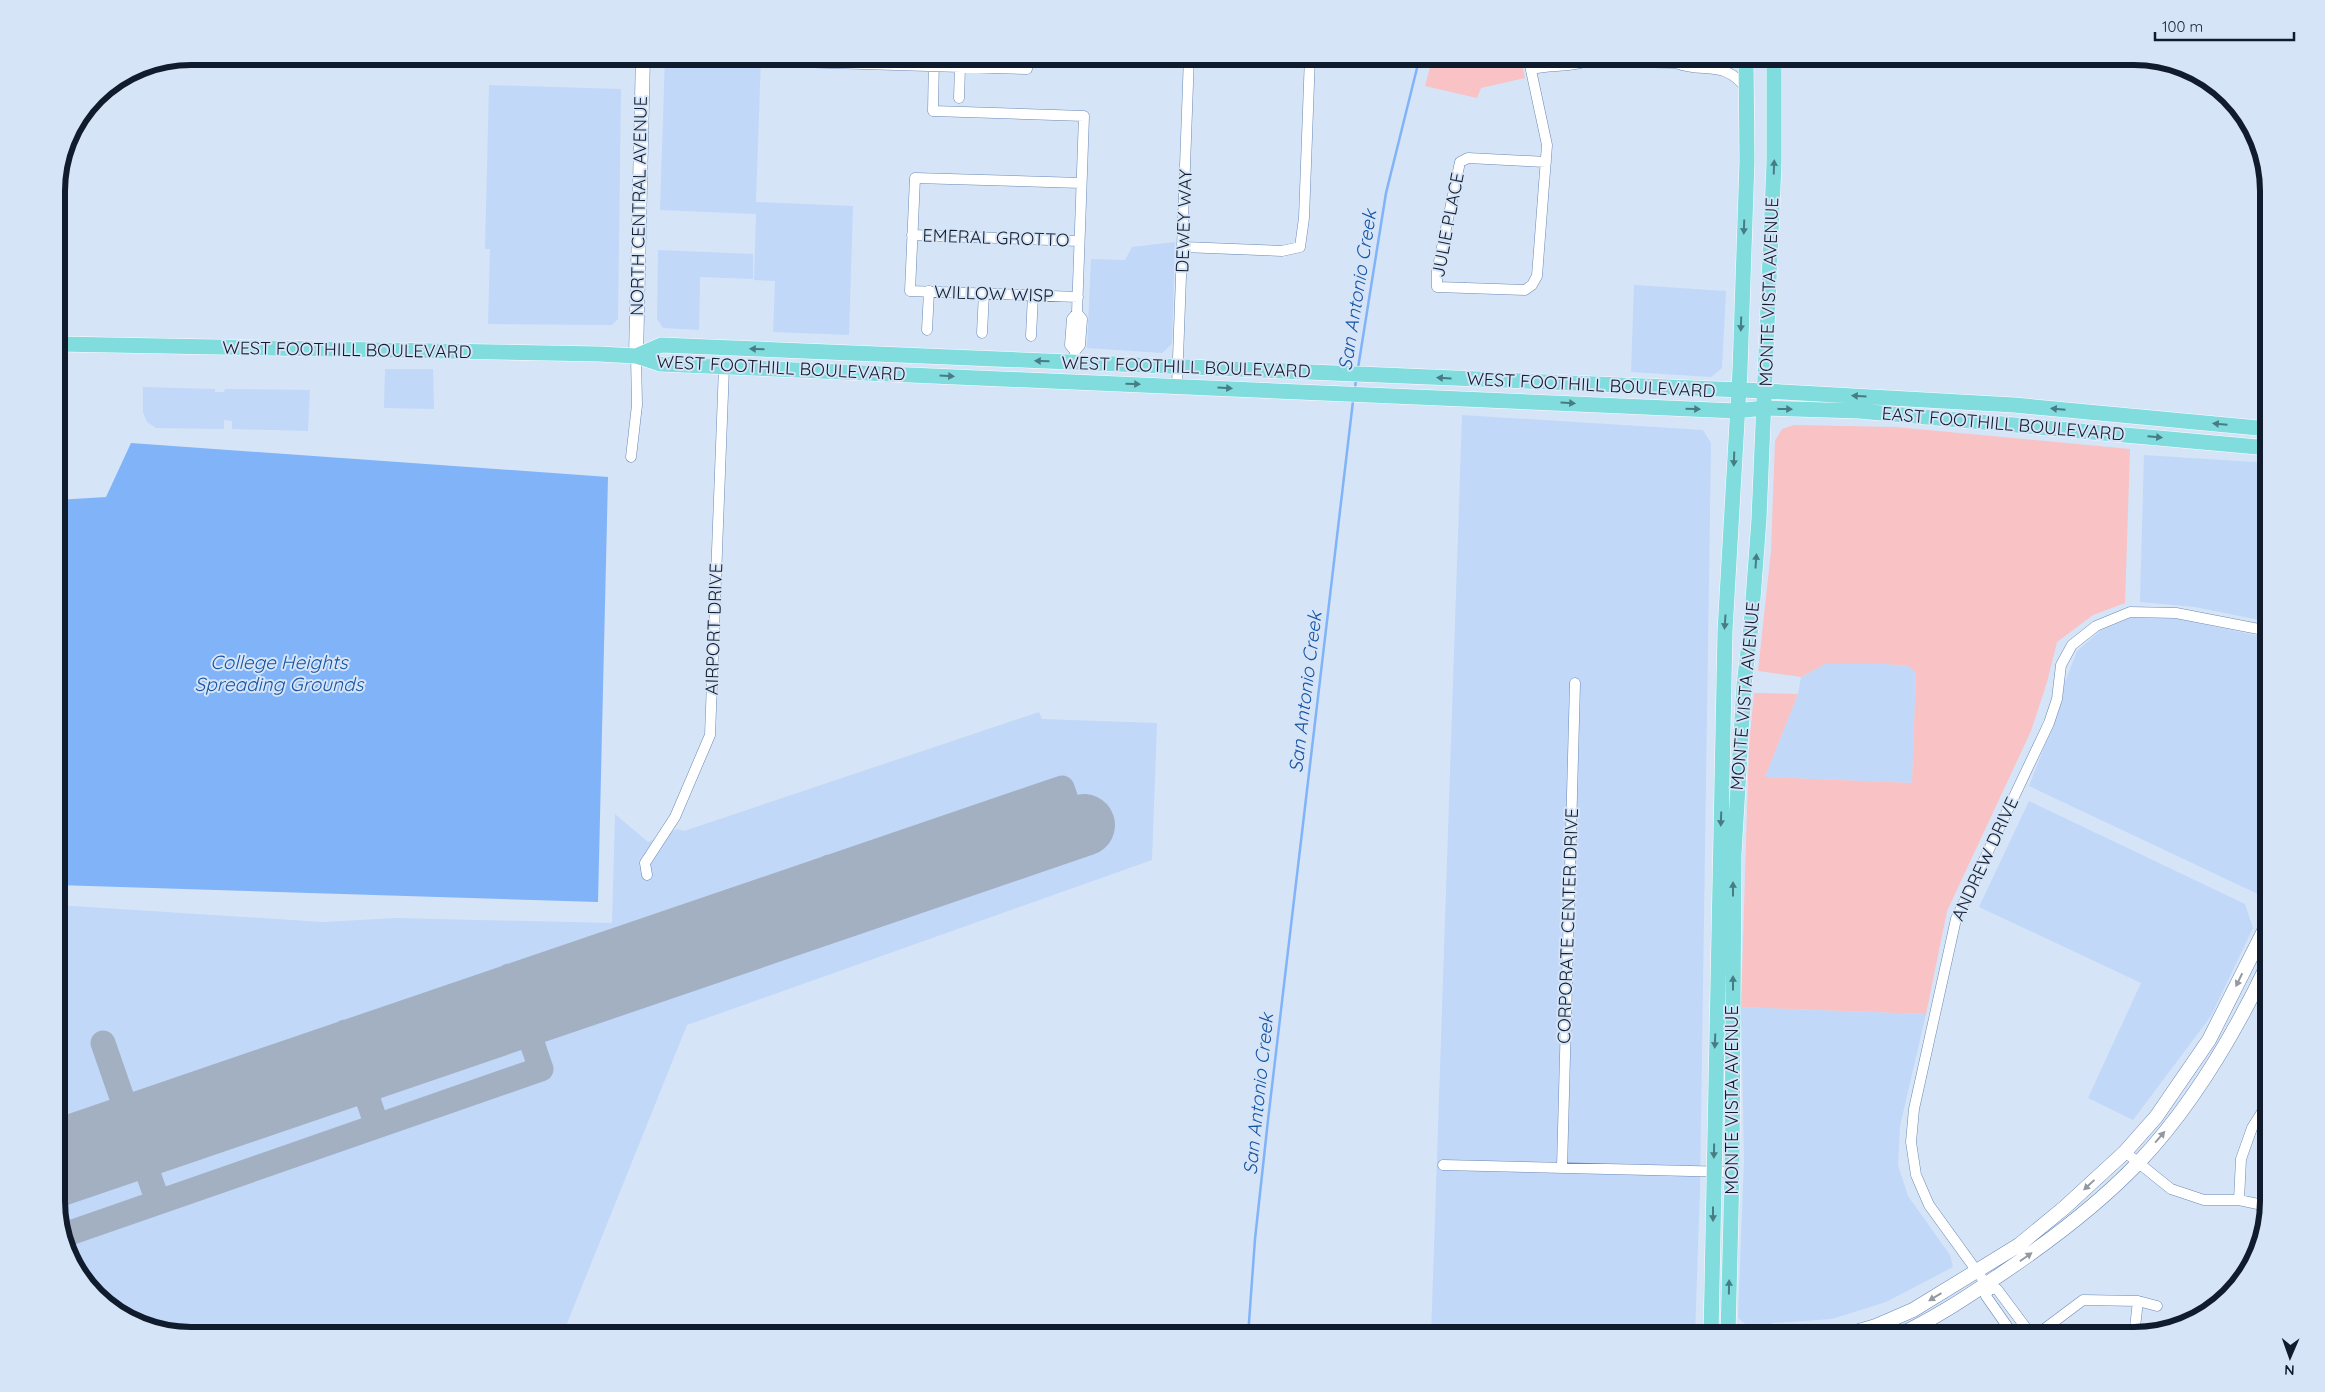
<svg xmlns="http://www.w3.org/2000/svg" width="2325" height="1392" font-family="Quicksand,sans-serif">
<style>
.built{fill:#c1d8f8}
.green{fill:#f9c2c4}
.water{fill:#81b3f8}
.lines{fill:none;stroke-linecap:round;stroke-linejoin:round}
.stream{stroke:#81b3f8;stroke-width:2.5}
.taxiway{stroke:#a3b0c2;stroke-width:25}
.runway{stroke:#a3b0c2;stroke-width:62}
.street-casing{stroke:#6a89b5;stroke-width:11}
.secondary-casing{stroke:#6a89b5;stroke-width:15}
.primary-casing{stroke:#fff;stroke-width:16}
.street{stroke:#fff;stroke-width:10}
.secondary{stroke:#fff;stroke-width:14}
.primary{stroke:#80dcdd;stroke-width:15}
.oneway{fill:#487c85}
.oneway2{fill:#9399a0}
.labels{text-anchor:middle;stroke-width:4;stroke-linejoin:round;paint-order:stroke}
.street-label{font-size:18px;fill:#101c2d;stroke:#d6e4f7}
.water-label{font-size:19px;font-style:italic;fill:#1554a4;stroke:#d6e4f7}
.rim{fill:none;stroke:#101c2d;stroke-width:6}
</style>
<rect width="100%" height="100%" fill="#d6e4f7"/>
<path class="built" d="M665,56H761L756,202L853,206L849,335L773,332L775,281L754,280L756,214L660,210Z
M489,85L621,89L618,319L612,325L488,324L490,249H485Z
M1175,242L1172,344L1162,353L1087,348L1091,259L1125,260L1132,247Z
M658,250L753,254V279L700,277L699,330L663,328L657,319Z
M1634,285L1726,291L1722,368L1711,377L1631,372Z
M385,369H433L434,409L384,408Z
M143,387L215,389V392H224L225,389L310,390L308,431L232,429V421L224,420V429L156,428L147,422L143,412Z
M1462,415L1703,430L1711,443L1700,1188L1695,1336H1431Z
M2144,455L2269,463V622L2195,607L2140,602Z
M2132,617L2179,619L2269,638V865L2262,896L2029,786L2057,714L2065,682L2077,651L2100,631Z
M1824,664H1885L1908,666L1916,673L1912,783L1765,777L1798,694L1801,677Z
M1039,712L1042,719L1157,723L1152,860L687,1025L562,1336H191L123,1318L74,1269L57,1209V905L323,922L396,918L612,923L615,814L648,842L677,829L684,831Z
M2029,801L2245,904L2253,928L2211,1016L2133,1120L2088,1098L2141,983L1979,907Z
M1741,1007L1926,1014L1900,1126L1898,1165L1908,1196L1950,1255L1953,1267L1886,1302L1832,1319L1773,1323L1764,1329L1749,1327L1738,1318L1744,1160Z"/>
<path class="green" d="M1433,56H1520L1525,78L1481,88L1477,98L1425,86Z
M1794,425L1895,427L2130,449L2125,603L2093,615L2057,642L2047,682L2031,731L1947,911L1926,1014L1741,1007L1749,747L1754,693L1798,694L1765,777L1912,783L1916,673L1908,666L1885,664H1825L1801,677L1758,671L1771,551L1775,441L1782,429Z"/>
<path class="water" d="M131,443L608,477L598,902L57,885V500L106,497Z"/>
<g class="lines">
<path class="stream" d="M1358,368L1386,193L1420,56
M1355,390L1356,378
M1248,1336L1255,1239L1268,1120L1353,401"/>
<path class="taxiway" d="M829,867L843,908
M345,1032L377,1126
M103,1043L158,1202
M57,1131L1062,788L1076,828
M64,1235L541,1069L509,976"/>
<path class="runway" d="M57,1176L1084,825"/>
<g class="street-casing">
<path id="street" d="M798,56V62L1027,69L1028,56
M934,56L933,111L1084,116L1077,313L1072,319L1070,345L1075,351L1074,362
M1528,56L1547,145L1537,276L1532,285L1525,290L1437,287V271L1460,162L1468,158L1546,162
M1532,69C1550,64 1568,68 1586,61L1676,63C1705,74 1723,59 1746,88
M959,98L960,67
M912,235L1079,241
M1183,247L1282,251L1300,247L1304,218L1310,56
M1078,297L910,291L915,178L1081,183
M927,330L929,291
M982,333L984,293
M1031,336L1033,295
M1075,351L1080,345L1082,319L1077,313
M1177,386L1189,56
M631,457L637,405L636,356
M647,875L645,863L675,817L710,735L724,367
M2125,1152L2171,1189L2204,1200H2239L2267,1206
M1443,1165L1732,1172
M1562,1168L1575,683
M2239,1200L2241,1159L2252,1128L2269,1101
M1989,1288L1929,1205L1916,1175L1911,1142L1914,1109L1956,919L2049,723L2057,699L2061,665L2072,645L2096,626L2130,612L2176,613L2269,631
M1989,1289H1997L2032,1336
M1989,1289L1986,1296L2014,1336
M2035,1336L2083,1300L2138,1301L2157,1306
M2134,1336L2138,1301"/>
</g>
<g class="secondary-casing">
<path id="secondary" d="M636,356L643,56
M1842,1336L1876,1326L1913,1310L2019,1245L2064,1208L2125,1152L2156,1117L2209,1040L2269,921
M1897,1336C1934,1319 1967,1297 2001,1274C2050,1241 2098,1205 2139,1162C2194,1104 2235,1033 2269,962"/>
</g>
<g class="primary-casing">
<path id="primary" d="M57,344L599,354L636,356L660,364L1736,411L1764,408L1859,411L2269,448
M636,356L661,345L1765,391L2014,405L2269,429
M1711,1336L1725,631L1740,370L1747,161L1746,56
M1728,1336L1732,1172L1734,854L1744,685L1751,626L1759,519L1774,163V56"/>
</g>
<use href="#street" class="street"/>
<use href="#secondary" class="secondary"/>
<use href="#primary" class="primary"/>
</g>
<defs><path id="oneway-solid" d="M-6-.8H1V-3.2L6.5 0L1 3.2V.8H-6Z" transform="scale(1.25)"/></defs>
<g class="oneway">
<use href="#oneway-solid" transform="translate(1774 167) rotate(-88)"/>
<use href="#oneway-solid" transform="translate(1744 227) rotate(92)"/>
<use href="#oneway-solid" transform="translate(1741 324) rotate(92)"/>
<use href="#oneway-solid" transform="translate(757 349) rotate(-178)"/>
<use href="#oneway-solid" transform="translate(1042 361) rotate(-178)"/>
<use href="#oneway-solid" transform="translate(947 376) rotate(3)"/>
<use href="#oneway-solid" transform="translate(1444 378) rotate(-177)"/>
<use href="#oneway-solid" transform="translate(1133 384) rotate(2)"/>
<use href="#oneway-solid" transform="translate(1225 388) rotate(3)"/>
<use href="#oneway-solid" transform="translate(1859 396) rotate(-177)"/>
<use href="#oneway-solid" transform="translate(1568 403) rotate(3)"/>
<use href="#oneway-solid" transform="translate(1693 409) rotate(2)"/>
<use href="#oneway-solid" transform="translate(1785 409) rotate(1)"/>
<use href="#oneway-solid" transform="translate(2058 409) rotate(-175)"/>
<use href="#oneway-solid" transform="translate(2220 424) rotate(-175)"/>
<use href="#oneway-solid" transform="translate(2155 437) rotate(5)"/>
<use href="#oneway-solid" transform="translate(1734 459) rotate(92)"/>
<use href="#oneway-solid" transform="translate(1756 561) rotate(-86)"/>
<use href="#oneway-solid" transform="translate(1725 622) rotate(94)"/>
<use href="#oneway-solid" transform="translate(1721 819) rotate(92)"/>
<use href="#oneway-solid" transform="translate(1733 889) rotate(-90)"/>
<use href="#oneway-solid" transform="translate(1733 983) rotate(-90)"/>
<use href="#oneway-solid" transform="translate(1715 1041) rotate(92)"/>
<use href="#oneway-solid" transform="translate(1714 1151) rotate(91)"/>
<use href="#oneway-solid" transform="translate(1713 1214) rotate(90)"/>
<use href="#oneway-solid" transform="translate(1729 1287) rotate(-89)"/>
</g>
<g class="oneway2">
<use href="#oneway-solid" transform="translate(2239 980) rotate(116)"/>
<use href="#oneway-solid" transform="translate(2160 1137) rotate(-49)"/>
<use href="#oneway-solid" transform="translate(2089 1185) rotate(137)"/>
<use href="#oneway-solid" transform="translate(2026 1257) rotate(-35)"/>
<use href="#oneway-solid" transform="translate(1935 1297) rotate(149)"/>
</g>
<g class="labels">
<g class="street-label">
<text transform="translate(639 206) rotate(-89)" y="6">NORTH CENTRAL AVENUE</text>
<text transform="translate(1184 221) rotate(-88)" y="6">DEWEY WAY</text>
<text transform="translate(1448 225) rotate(-79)" y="6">JULIE PLACE</text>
<text transform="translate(996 238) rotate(2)" y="6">EMERAL GROTTO</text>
<text transform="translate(1769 292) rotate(-88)" y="6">MONTE VISTA AVENUE</text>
<text transform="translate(994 294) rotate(2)" y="6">WILLOW WISP</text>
<text transform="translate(347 350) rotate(1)" y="6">WEST FOOTHILL BOULEVARD</text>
<text transform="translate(1186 367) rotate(2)" y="6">WEST FOOTHILL BOULEVARD</text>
<text transform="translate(781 368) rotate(3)" y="6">WEST FOOTHILL BOULEVARD</text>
<text transform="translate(1591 385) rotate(3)" y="6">WEST FOOTHILL BOULEVARD</text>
<text transform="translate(2003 424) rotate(5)" y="6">EAST FOOTHILL BOULEVARD</text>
<text transform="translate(714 629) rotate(-88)" y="6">AIRPORT DRIVE</text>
<text transform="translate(1745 696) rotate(-85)" y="6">MONTE VISTA AVENUE</text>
<text transform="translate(1985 859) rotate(-65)" y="6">ANDREW DRIVE</text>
<text transform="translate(1568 926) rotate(-88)" y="6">CORPORATE CENTER DRIVE</text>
<text transform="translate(1732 1100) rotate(-90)" y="6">MONTE VISTA AVENUE</text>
</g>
<g class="water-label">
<text transform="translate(1357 290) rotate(-81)" y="7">San Antonio Creek</text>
<text x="279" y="669">College Heights<tspan x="279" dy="22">Spreading Grounds</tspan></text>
<text transform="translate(1305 692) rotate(-83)" y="7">San Antonio Creek</text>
<text transform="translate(1258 1094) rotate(-84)" y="7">San Antonio Creek</text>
</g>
</g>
<path d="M0 0H2325V1392H0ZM191 65H2134A126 126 0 0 1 2260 191V1201A126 126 0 0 1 2134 1327H191A126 126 0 0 1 65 1201V191A126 126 0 0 1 191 65Z" fill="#d6e4f7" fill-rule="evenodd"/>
<path class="rim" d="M191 65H2134A126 126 0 0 1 2260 191V1201A126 126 0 0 1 2134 1327H191A126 126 0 0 1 65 1201V191A126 126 0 0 1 191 65Z"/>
<g transform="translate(2290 1357) rotate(182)" stroke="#d6e4f7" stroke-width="4" paint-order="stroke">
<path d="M0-4L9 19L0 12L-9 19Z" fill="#101c2d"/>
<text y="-8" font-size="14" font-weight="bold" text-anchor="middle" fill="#101c2d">N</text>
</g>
<path d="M2155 32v8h139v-8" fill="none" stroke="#101c2d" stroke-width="2.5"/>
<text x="2162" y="32" font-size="15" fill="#101c2d" stroke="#d6e4f7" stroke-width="4" paint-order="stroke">100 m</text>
</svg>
